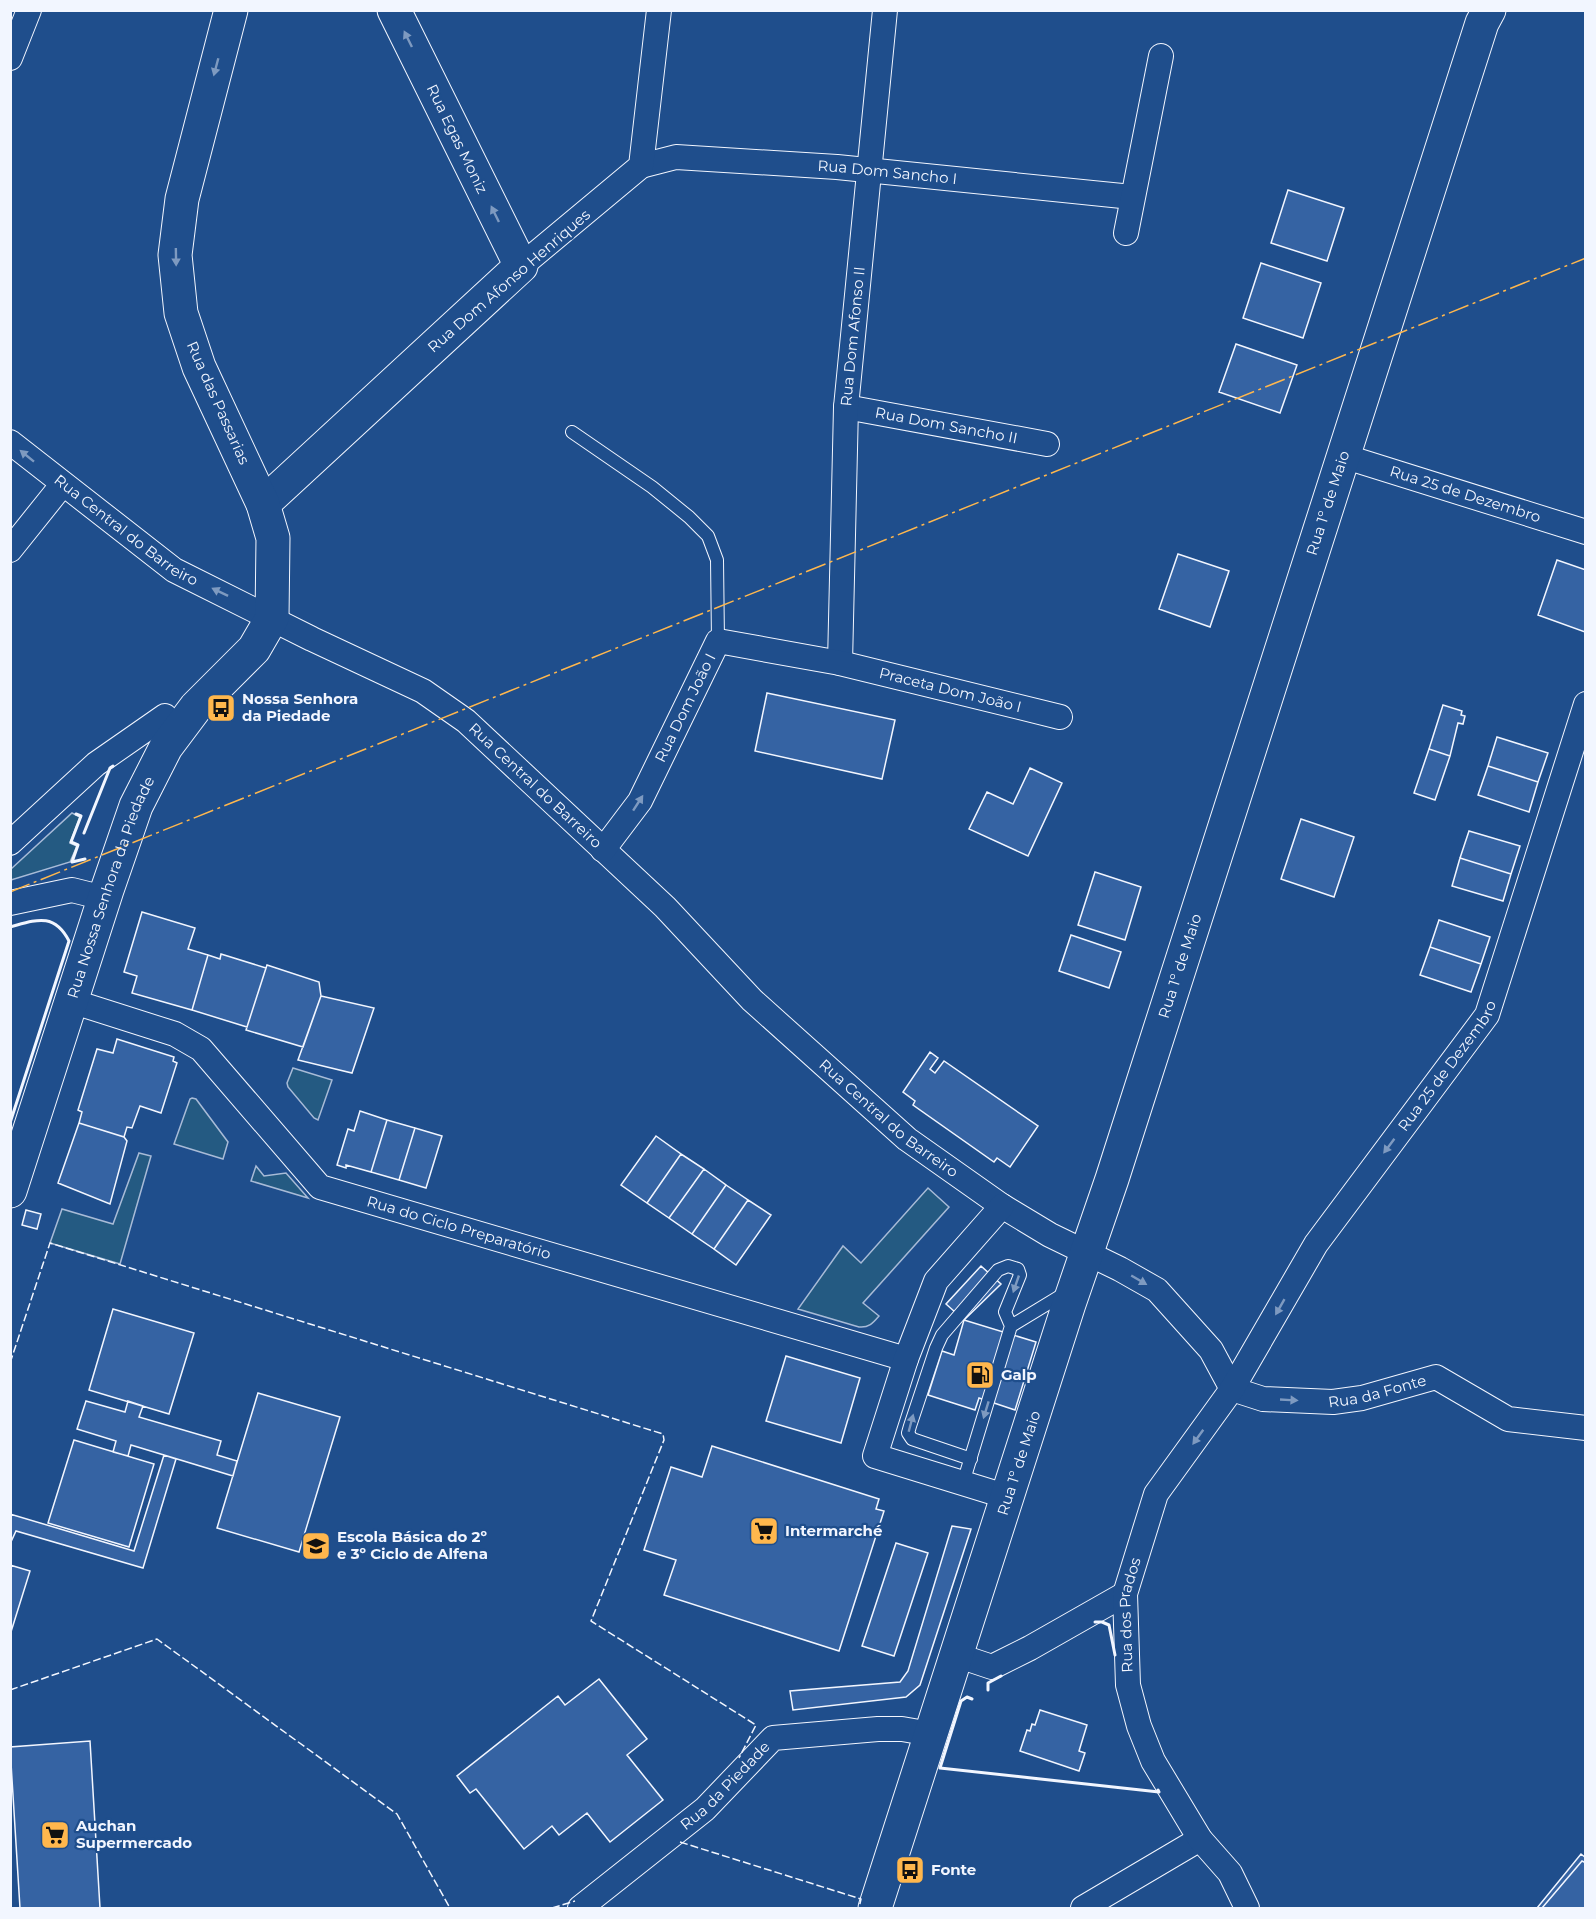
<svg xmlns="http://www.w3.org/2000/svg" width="1596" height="1919" font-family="Montserrat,sans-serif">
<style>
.green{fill:#245a82;stroke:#a8bbd7;stroke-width:1.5}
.building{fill:#3563a3;stroke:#f2f6ff;stroke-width:1.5}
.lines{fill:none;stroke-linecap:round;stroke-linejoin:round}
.lane-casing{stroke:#f2f6ff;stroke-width:14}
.street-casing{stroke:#f2f6ff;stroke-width:26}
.secondary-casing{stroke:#f2f6ff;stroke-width:35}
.primary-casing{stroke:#f2f6ff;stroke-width:35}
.lane{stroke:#1f4e8c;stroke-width:12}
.street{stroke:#1f4e8c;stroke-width:24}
.secondary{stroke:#1f4e8c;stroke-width:33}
.primary{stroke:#1f4e8c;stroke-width:33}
.fence{stroke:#f2f6ff;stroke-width:1.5;stroke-dasharray:8 3;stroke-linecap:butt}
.wall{stroke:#f2f6ff;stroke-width:3}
.power{stroke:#ffb74d;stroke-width:1.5;stroke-dasharray:21 4.5 3 4.5;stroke-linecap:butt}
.oneway{fill:#7e9ac0}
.labels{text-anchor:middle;stroke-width:4.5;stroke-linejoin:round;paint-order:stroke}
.street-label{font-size:15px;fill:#f2f6ff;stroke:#1f4e8c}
.poi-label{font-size:15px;font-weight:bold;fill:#f2f6ff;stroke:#1f4e8c;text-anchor:start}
</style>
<rect width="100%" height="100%" fill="#1f4e8c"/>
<path class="green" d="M72,813L80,817L70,843L77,846L70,862L11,880V869Z
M293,1068L332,1080L318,1120L314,1118L288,1087L287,1083Z
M192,1098L196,1099L228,1142L223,1159L174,1144L190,1099Z
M139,1153L151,1156L120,1264L50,1243L62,1209L113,1224Z
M256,1166L264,1176L286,1173L308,1198L251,1181Z
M928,1188L949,1207L863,1303L879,1316C873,1323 869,1328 859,1327L798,1309L843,1246L861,1263Z"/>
<path class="building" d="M1288,190L1344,208L1327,261L1271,243Z
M1261,263L1321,283L1303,338L1243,318Z
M1236,344L1297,365L1280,413L1219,392Z
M1178,554L1229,571L1210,627L1159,609Z
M1557,560L1586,570L1585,632L1538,615Z
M767,693L895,720L882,779L755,751Z
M1443,705L1462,711L1461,715L1465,716L1463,724L1458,723L1450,756L1429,749Z
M1497,737L1548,753L1538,782L1488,766Z
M1429,749L1450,756L1435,800L1414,793Z
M1488,766L1538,782L1529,812L1478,795Z
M1030,768L1062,783L1028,856L969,829L987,792L1013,804Z
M1301,819L1354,837L1334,897L1281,879Z
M1469,831L1520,846L1511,874L1460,858Z
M1460,858L1511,874L1503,901L1452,886Z
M1095,872L1141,887L1125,940L1078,925Z
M142,912L195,928L188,949L208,955L192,1010L132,993L137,976L124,972Z
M1439,920L1490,937L1481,964L1430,947Z
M1071,935L1121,952L1109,988L1059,971Z
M1430,947L1481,964L1471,992L1420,975Z
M221,954L266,968L247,1027L192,1010L208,955L220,959Z
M267,965L319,982L321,996L303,1047L246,1030Z
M321,996L374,1008L352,1073L298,1060Z
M117,1039L174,1057L173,1061L177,1063L161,1113L140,1106L132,1128L127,1127L124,1137L79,1123L82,1112L78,1110L97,1049L113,1053Z
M930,1052L938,1058L930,1069L935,1073L944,1061L1038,1126L1010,1167L997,1158L994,1162L913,1105L915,1101L903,1092Z
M360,1111L387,1120L371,1172L346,1165V1168L337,1165L348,1129L354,1131Z
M387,1120L415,1128L399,1180L371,1172Z
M79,1123L124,1137L127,1141L110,1204L58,1183Z
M415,1128L442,1136L426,1188L399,1180Z
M656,1136L681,1154L647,1203L621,1185Z
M681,1154L704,1169L669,1218L647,1203Z
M704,1169L726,1185L692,1234L669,1218Z
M726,1185L748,1200L714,1249L692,1234Z
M748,1200L771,1215L736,1265L714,1249Z
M26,1210L41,1214L37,1229L22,1225Z
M981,1266L1001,1284L964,1320L946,1304Z
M113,1309L194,1333L169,1414L89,1390Z
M964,1320L1036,1342L1015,1410L979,1398L975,1410L928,1395L942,1351L954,1355Z
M786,1356L860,1378L841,1443L766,1421Z
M258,1393L340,1417L299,1552L217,1528Z
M86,1401L125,1412L128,1401L143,1406L139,1417L221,1441L217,1455L237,1461L233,1476L131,1445L128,1456L113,1452L116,1441L77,1429Z
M74,1440L154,1464L129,1547L48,1523Z
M712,1446L879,1499L876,1509L884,1511L839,1651L664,1595L676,1560L644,1550L671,1467L702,1477Z
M164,1455L176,1459L143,1568L16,1531L10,1544V1514L134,1551Z
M952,1526L971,1529L920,1685L906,1697L793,1710L790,1691L900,1682L908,1671Z
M896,1543L928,1553L894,1656L862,1646Z
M10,1565L30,1571L10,1635Z
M599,1679L647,1739L627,1755L663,1800L610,1842L587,1813L559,1835L552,1826L524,1849L476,1789L470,1793L457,1776L558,1696L565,1705Z
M1040,1710L1087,1725L1079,1751L1085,1753L1079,1771L1020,1751L1027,1730L1030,1731L1032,1724L1035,1725Z
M90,1741L100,1908H20L10,1747Z
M1581,1854L1586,1858V1863L1582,1861L1542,1908H1537Z
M1582,1861L1586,1863V1908H1542Z"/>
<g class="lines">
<g class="lane-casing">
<path id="lane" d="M572,432L652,487L689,517L708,536L717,560L718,641
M971,1459L912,1439L908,1433L910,1426L936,1348L942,1335L998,1270L1008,1266L1018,1269L1020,1275L1005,1312L1011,1326
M963,1483L1011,1326L1067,1292"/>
</g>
<g class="street-casing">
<g id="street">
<path d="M10,58L29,10"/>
<path id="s1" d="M641,166L676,157L837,167L1132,197"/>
<path d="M1126,233L1161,56"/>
<path d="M521,266L641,166L659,10"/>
<path id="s2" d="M846,407L1047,444"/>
<path id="s3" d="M10,442L174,570L312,639L423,691L466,721L665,907L752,1000L907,1139L1002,1206L1050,1235L1120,1269L1157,1290L1211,1350L1232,1389"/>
<path id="s4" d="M1343,456L1586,532"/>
<path d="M10,550L62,485"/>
<path id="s5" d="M840,663L846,407L885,10"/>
<path d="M10,843L96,764L165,716"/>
<path id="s6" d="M603,850L640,801L718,641L840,663L1060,717"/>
<path d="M10,903L72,890L104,898"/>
<path id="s7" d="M71,1001L175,1034L201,1049L320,1187L906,1359"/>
<path d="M1002,1206L936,1281L906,1359L875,1456L1008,1497"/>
<path id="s8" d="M1232,1389L1263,1399L1333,1402L1362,1398L1436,1377L1508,1419L1586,1428"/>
<path d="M956,1655L992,1667L1030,1648L1125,1594"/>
<path id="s9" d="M580,1908L705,1809L773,1738L878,1729H902L931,1734"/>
<path d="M1083,1908L1200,1839"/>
<path id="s10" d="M1247,1908L1230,1873L1200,1839L1153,1761L1139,1726L1128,1685L1125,1594L1156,1494L1232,1389L1316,1244L1487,1015L1586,704"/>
</g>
</g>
<g class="secondary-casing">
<g id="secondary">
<path d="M263,504L521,266L394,10"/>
<path id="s11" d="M10,1191L107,890L136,806L166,747L196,707L254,649L272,618L273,538L263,504L199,367L181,313L175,255L182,199L231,10"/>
</g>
</g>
<g class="primary-casing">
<path id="primary" d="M875,1908L1069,1304L1112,1179L1482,23L1489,10"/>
</g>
<use href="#lane" class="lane"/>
<use href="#street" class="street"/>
<use href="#secondary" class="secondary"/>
<use href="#primary" class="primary"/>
<path class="fence" d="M10,1363L50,1243L663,1434L664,1440L591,1621L756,1725L739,1758
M10,1690L157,1639L397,1814L450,1908
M680,1842L861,1899L859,1908
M552,1908L575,1901"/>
<path class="wall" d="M76,814L81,816L71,842L78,845L72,862L85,859
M84,833L110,768L113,766
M10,927C36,920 54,912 69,941L10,1123
M1095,1622H1102L1109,1625L1115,1655
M988,1690V1683L1001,1676
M972,1699L967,1697L961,1701L940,1768L1159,1792L1158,1790"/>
<path class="power" d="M10,892L1586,258"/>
</g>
<defs><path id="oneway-solid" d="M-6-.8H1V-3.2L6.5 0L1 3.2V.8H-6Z" transform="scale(1.5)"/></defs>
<g class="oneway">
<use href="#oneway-solid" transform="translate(408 39) rotate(-116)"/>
<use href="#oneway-solid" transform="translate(216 67) rotate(105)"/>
<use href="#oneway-solid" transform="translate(495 214) rotate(-116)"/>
<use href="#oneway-solid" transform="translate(176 257) rotate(89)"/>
<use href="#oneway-solid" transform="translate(27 456) rotate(-141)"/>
<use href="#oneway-solid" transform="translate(220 592) rotate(-154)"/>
<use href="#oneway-solid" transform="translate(638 803) rotate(-57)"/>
<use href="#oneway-solid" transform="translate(1389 1146) rotate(127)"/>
<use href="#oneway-solid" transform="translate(1139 1280) rotate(30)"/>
<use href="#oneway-solid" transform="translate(1016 1284) rotate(109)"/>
<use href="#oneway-solid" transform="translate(1280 1307) rotate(120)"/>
<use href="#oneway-solid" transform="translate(1289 1400) rotate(3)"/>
<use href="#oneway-solid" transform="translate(986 1410) rotate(107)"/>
<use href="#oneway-solid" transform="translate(911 1423) rotate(-75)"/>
<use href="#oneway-solid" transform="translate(1198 1437) rotate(126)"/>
</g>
<defs>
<g id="bus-square" transform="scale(1.5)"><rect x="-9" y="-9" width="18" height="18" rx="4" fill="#ffb74d" stroke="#1f4e8c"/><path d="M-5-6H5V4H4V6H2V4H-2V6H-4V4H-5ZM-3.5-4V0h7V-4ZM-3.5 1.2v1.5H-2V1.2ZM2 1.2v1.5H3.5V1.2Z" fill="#111"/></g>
<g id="fuel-square" transform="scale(1.5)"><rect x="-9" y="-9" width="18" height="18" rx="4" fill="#ffb74d" stroke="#1f4e8c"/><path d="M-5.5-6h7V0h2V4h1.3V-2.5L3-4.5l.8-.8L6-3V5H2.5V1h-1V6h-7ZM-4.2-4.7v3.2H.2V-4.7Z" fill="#111"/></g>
<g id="supermarket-square" transform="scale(1.5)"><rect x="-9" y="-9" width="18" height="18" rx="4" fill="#ffb74d" stroke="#1f4e8c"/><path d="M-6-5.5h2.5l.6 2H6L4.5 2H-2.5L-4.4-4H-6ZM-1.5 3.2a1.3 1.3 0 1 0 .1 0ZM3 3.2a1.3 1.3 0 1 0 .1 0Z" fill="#111"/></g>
<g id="school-square" transform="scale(1.5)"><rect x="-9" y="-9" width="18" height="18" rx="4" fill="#ffb74d" stroke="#1f4e8c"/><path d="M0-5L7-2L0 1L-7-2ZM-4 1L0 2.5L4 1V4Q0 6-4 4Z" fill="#111"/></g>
</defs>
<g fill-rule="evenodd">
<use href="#bus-square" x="221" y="708"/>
<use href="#fuel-square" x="980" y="1375"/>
<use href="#supermarket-square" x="764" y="1531"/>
<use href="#school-square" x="316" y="1546"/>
<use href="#supermarket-square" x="55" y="1835"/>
<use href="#bus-square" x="910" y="1870"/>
</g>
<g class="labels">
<g class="street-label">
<text transform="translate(457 139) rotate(64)" y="5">Rua Egas Moniz</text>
<text dy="5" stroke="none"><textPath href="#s1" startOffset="248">Rua Dom Sancho I</textPath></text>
<text transform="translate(509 281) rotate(-41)" y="5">Rua Dom Afonso Henriques</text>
<text dy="5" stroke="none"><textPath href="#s5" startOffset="327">Rua Dom Afonso II</textPath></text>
<text transform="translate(218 403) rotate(66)" y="5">Rua das Passarias</text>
<text dy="5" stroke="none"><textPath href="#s2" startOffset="102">Rua Dom Sancho II</textPath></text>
<text dy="5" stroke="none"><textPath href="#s4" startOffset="128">Rua 25 de Dezembro</textPath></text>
<text transform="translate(1328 503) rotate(-72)" y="5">Rua 1º de Maio</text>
<text dy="5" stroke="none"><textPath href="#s3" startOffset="146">Rua Central do Barreiro</textPath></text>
<text dy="5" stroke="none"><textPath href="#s6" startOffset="477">Praceta Dom João I</textPath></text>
<text dy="5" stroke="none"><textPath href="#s6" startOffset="165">Rua Dom João I</textPath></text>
<text dy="5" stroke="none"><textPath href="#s3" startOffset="632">Rua Central do Barreiro</textPath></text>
<text dy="5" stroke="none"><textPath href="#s11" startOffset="320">Rua Nossa Senhora da Piedade</textPath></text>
<text transform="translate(1180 966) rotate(-72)" y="5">Rua 1º de Maio</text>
<text dy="5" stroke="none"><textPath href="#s10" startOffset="970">Rua 25 de Dezembro</textPath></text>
<text dy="5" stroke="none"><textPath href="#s3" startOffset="1118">Rua Central do Barreiro</textPath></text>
<text dy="5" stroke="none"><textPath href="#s7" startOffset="466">Rua do Ciclo Preparatório</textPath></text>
<text dy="5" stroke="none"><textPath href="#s8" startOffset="148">Rua da Fonte</textPath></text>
<text transform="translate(1019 1463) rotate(-72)" y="5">Rua 1º de Maio</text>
<text dy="5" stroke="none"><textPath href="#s10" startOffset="326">Rua dos Prados</textPath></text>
<text dy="5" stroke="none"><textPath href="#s9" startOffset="190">Rua da Piedade</textPath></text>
</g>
<g class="poi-label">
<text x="242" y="704">Nossa Senhora<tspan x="242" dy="17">da Piedade</tspan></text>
<text x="1001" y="1380">Galp</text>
<text x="785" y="1536">Intermarché</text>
<text x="337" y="1542">Escola Básica do 2º<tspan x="337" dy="17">e 3º Ciclo de Alfena</tspan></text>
<text x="76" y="1831">Auchan<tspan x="76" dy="17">Supermercado</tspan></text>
<text x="931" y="1875">Fonte</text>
</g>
</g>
<rect width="1596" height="1919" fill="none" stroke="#f2f6ff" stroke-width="24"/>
</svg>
